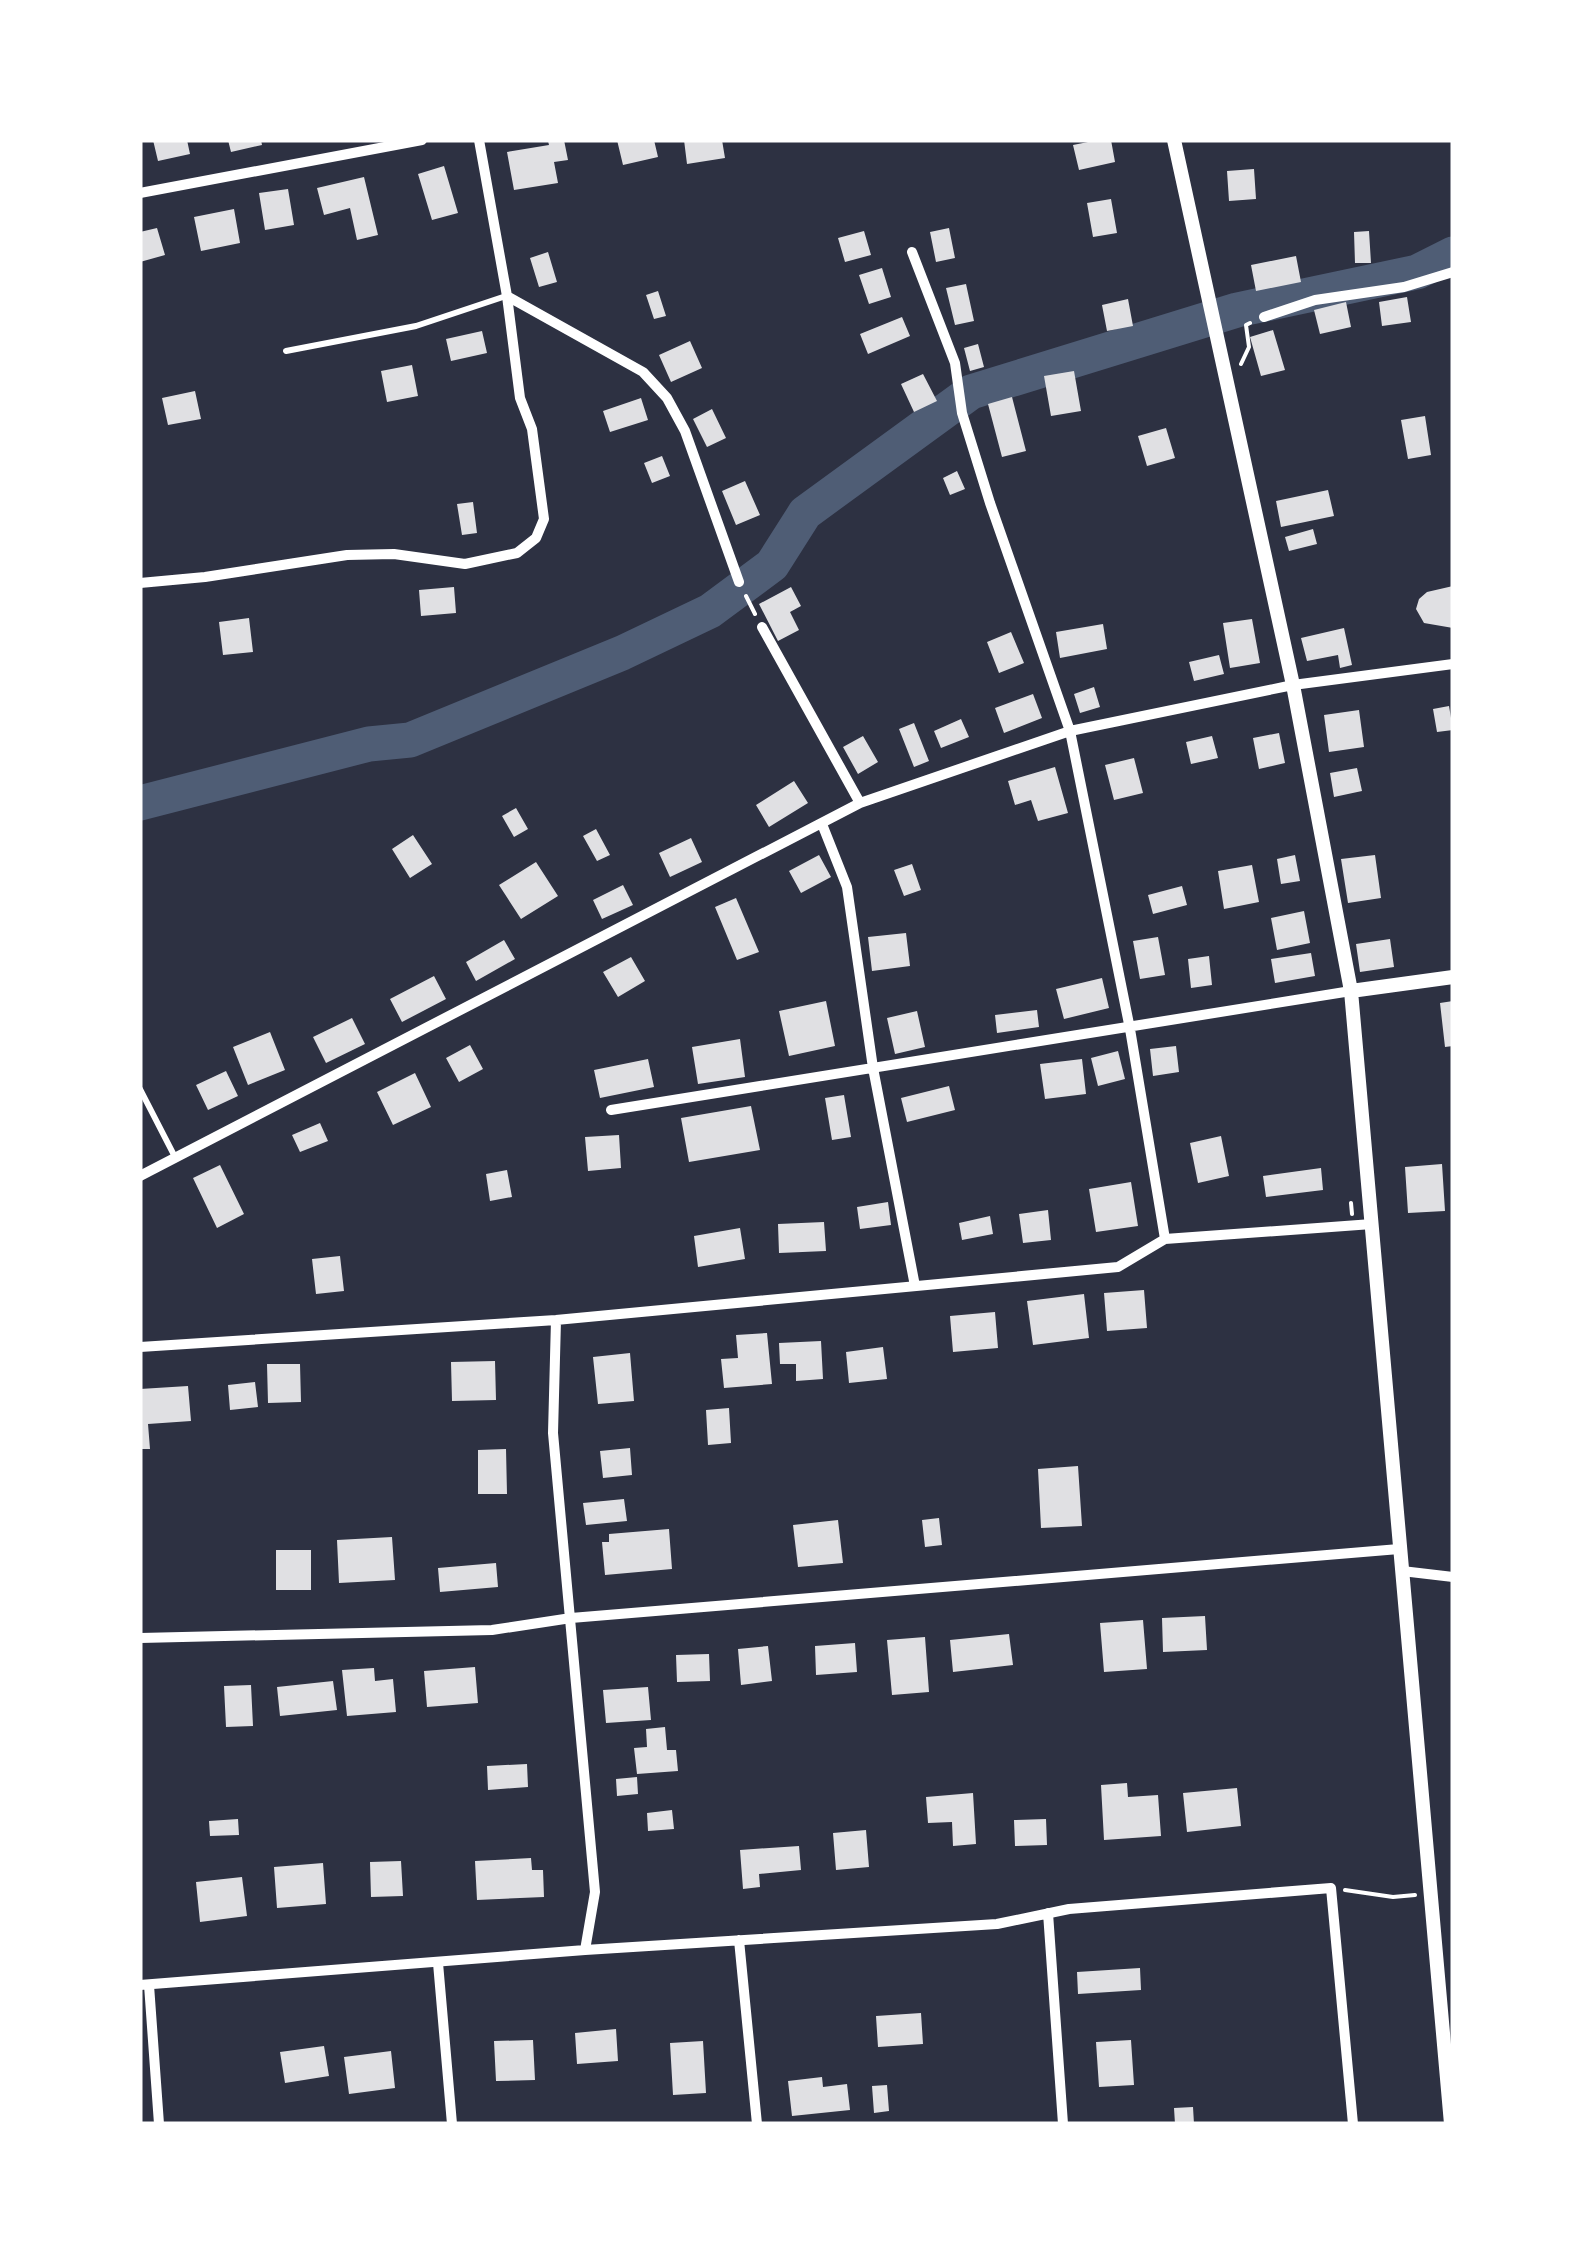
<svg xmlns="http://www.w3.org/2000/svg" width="1593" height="2264" font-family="Bitter,serif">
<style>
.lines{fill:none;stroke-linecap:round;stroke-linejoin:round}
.river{stroke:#4f5d75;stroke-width:35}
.building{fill:#e0e0e3}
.path{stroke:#fff;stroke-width:4}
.service{stroke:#fff;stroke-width:6}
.minor{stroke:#fff;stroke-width:10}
.tertiary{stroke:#fff;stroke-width:14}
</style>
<rect width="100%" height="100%" fill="#2d3142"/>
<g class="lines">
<path class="river" d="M140,803L369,744L410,740L622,653L710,611L772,565L805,513L971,392L1237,310L1417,272L1453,254"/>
</g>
<path class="building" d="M153,140H187L190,154L158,161Z
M228,140H261L262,145L231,152Z
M564,140L568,160L554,162L558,183L514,190L507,152L549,145L548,141Z
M617,140H654L658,157L623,165Z
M684,140H722L725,158L687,164Z
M1098,140H1111L1115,162L1079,170L1073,145Z
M444,166L458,213L432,220L418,174Z
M1254,169L1256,199L1229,201L1227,171Z
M364,177L378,235L357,240L350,208L324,215L317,188Z
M288,189L294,225L265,230L259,193Z
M1111,199L1117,233L1093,237L1087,203Z
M234,209L240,243L201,251L194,217Z
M157,228L165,255L140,262V232Z
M949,228L955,258L936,262L930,232Z
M864,231L871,255L845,262L838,238Z
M1369,231L1371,263H1355L1354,232Z
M548,252L557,282L539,287L530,258Z
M1296,256L1301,282L1256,291L1251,265Z
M882,268L891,297L869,304L859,275Z
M966,284L974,321L955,325L946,288Z
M658,291L666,316L654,319L646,295Z
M1407,297L1411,322L1382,326L1379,302Z
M1128,299L1133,326L1107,331L1102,305Z
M1346,302L1351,327L1320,334L1314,310Z
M902,317L910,336L868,354L860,334Z
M1273,330L1285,370L1261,376L1250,337Z
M482,331L487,353L451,361L446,339Z
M690,341L702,368L671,382L659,355Z
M978,344L984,367L970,371L964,348Z
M412,365L418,396L387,402L381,371Z
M1074,371L1081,411L1051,416L1044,376Z
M923,374L937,401L914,412L901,384Z
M195,391L201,419L168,425L162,398Z
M1012,397L1026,451L1002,457L988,404Z
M641,398L648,420L610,432L603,411Z
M712,409L726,438L707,447L693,419Z
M1425,416L1431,455L1408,459L1401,420Z
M1166,428L1175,458L1147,466L1138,436Z
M662,456L670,476L652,483L644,463Z
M957,471L965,489L950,495L943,478Z
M745,481L760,515L736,525L722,491Z
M1328,490L1334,516L1281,527L1276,501Z
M473,502L477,533L462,535L457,504Z
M1313,529L1317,544L1289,551L1285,537Z
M1453,586V628L1424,623L1416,609L1419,599L1427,592Z
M454,587L456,613L421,616L419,590Z
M791,587L801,606L790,612L799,630L778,641L759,604Z
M249,618L253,652L223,655L219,622Z
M1252,619L1260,663L1230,668L1223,623Z
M1103,624L1107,649L1060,658L1056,632Z
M1344,628L1352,665L1340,668L1338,655L1307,661L1301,638Z
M1011,632L1024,663L999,673L987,642Z
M1219,655L1224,674L1194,681L1189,662Z
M1094,687L1100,707L1080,713L1074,694Z
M1033,694L1042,718L1004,733L995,708Z
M1449,706L1453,730L1437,732L1433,709Z
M1359,710L1364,747L1329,752L1324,715Z
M961,719L969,737L941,748L934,731Z
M914,723L929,761L914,767L899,729Z
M1279,733L1285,763L1259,769L1253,738Z
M863,736L878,762L858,774L843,747Z
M1212,736L1218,758L1191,764L1186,742Z
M1134,758L1143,793L1114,800L1105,765Z
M1055,767L1068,813L1038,821L1031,800L1015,805L1008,781Z
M1357,768L1362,791L1334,797L1330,773Z
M794,781L808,803L769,827L756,805Z
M516,808L528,829L514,837L502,816Z
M596,829L610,855L597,861L583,836Z
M413,835L432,864L410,878L392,849Z
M691,838L702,862L670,877L659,853Z
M819,855L831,877L801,893L789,871Z
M1295,855L1300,881L1281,884L1277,859Z
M1375,855L1381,898L1348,903L1341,859Z
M536,862L558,896L521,919L499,885Z
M912,864L921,890L904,896L894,870Z
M1252,865L1259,902L1224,909L1218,871Z
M623,885L633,905L602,919L593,900Z
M1182,886L1187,905L1153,914L1148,895Z
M736,898L759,952L737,960L715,907Z
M1304,911L1310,943L1277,950L1271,918Z
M906,933L910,966L872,971L868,937Z
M1158,937L1165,975L1140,979L1133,941Z
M1390,939L1394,967L1360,972L1356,944Z
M504,940L515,959L476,981L466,962Z
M1311,953L1315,976L1275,983L1271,959Z
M1209,956L1212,985L1191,988L1188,959Z
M631,957L645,981L618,997L603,972Z
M434,976L446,999L402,1022L390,999Z
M1102,978L1109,1008L1064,1019L1056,989Z
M826,1001L835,1046L789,1056L779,1011Z
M1453,1001V1046L1445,1047L1440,1003Z
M1037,1010L1039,1027L997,1033L995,1015Z
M917,1011L925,1047L895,1054L887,1018Z
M352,1018L365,1044L326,1063L313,1037Z
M270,1032L285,1070L248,1085L233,1047Z
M740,1039L745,1077L698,1084L692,1047Z
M470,1045L483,1069L459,1082L446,1058Z
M1176,1046L1179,1072L1153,1076L1150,1049Z
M1118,1051L1125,1079L1098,1086L1091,1058Z
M648,1059L654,1087L600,1098L594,1070Z
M1082,1059L1086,1094L1045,1099L1040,1064Z
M226,1071L238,1096L208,1110L196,1085Z
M415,1073L431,1107L393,1125L377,1092Z
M949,1086L955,1110L907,1122L901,1098Z
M844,1095L851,1137L832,1140L825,1098Z
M751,1106L760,1150L689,1162L681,1118Z
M320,1123L328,1141L300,1152L292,1135Z
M619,1135L621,1168L588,1171L585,1137Z
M1221,1136L1229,1176L1198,1183L1190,1143Z
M1442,1164L1445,1211L1408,1213L1405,1167Z
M220,1165L244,1214L217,1228L193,1178Z
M1321,1168L1323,1190L1266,1197L1263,1176Z
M507,1170L512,1197L490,1201L486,1174Z
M1131,1182L1138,1226L1096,1232L1089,1189Z
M888,1202L891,1225L860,1229L857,1207Z
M1048,1210L1051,1240L1023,1243L1019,1214Z
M990,1216L993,1234L962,1240L959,1223Z
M824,1222L826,1251L779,1253L778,1224Z
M740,1228L745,1259L698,1267L694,1236Z
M340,1256L344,1291L316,1294L312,1259Z
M1144,1290L1147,1328L1107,1331L1104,1293Z
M1084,1294L1089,1338L1033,1345L1027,1301Z
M995,1312L998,1348L953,1352L950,1316Z
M767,1333L772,1384L724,1388L721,1359L738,1358L736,1335Z
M821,1341L823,1379L796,1381V1364H780L779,1343Z
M883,1347L887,1379L849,1383L846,1352Z
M630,1353L634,1401L598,1404L593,1357Z
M495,1361L496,1400L452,1401L451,1362Z
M267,1364H300L301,1402L268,1403Z
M255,1382L258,1407L230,1410L228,1385Z
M188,1386L191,1421L148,1424L150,1449H140V1389Z
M729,1408L731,1443L708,1445L706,1410Z
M630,1448L632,1475L603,1478L600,1451Z
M506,1449L507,1494H478V1450Z
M1078,1466L1082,1526L1041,1528L1038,1469Z
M624,1499L627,1521L586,1525L583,1503Z
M939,1518L942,1545L925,1547L922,1520Z
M838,1520L843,1563L798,1567L793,1525Z
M669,1529L672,1569L605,1575L602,1542H609V1534Z
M392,1537L395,1580L339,1583L337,1540Z
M276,1550H311V1590H276Z
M496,1563L498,1587L440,1592L438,1568Z
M1205,1616L1207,1650L1163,1652L1162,1618Z
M1143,1620L1147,1669L1104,1672L1100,1623Z
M1009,1634L1013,1665L953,1672L950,1640Z
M925,1637L929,1692L892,1695L887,1640Z
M855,1643L857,1672L816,1675L815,1646Z
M768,1646L772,1681L741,1685L738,1649Z
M709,1654L710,1681L677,1682L676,1655Z
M475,1667L478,1703L427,1707L424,1671Z
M374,1668L375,1681L393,1679L396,1712L347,1716L342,1670Z
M333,1681L337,1710L280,1716L277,1687Z
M251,1685L253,1726L226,1727L224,1686Z
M648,1687L651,1720L606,1723L603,1690Z
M665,1727L667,1750H676L678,1771L637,1774L634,1748L647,1747L646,1729Z
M527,1764L528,1787L488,1790L487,1766Z
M637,1777L638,1794L617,1796L616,1779Z
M1127,1783L1128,1797L1158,1795L1161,1836L1104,1840L1101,1785Z
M1237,1788L1241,1826L1187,1832L1183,1793Z
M973,1793L976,1844L953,1846L952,1822L928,1823L926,1797Z
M672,1810L674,1829L648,1831L647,1813Z
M238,1819L239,1835L210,1836L209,1821Z
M1046,1819L1047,1845L1015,1846L1014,1820Z
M866,1830L869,1867L836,1870L833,1833Z
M799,1846L801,1870L759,1874L760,1887L743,1889L740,1850Z
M531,1858L532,1870H543L544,1897L477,1900L475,1861Z
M401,1861L403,1896L371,1897L370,1862Z
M323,1863L326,1904L277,1908L274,1867Z
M242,1877L247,1916L200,1922L196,1882Z
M1140,1968L1141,1990L1078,1994L1077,1972Z
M921,2013L923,2044L878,2047L876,2016Z
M616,2029L618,2061L577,2064L575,2033Z
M533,2040L535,2080L496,2081L494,2041Z
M1131,2040L1134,2085L1099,2087L1096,2042Z
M703,2041L706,2093L673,2095L670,2043Z
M324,2046L329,2076L285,2083L280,2052Z
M391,2051L395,2088L349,2094L344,2057Z
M822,2077L823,2087L847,2084L850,2110L792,2116L788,2081Z
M887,2085L889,2111L874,2113L872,2086Z
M1193,2107L1194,2124H1175L1174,2108Z"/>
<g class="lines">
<path class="path" d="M1241,364L1249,347L1246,325L1250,323
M746,596L755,614
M1351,1203L1352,1214
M1345,1890L1393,1897L1415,1895"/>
<path class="service" d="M286,351L416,326L506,296
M140,1089L176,1159"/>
<path class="minor" d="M140,193L422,140
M912,252L955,363L962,413L990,503L1070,731L1130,1029L1165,1239
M507,296L643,372L667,398L685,431L739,582
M1264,317L1315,300L1404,287L1453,272
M140,583L205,577L347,555L394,554L465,564L517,553L536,538L544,519L532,429L520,398L507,296L479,140
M762,627L860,803
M822,824L847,887L873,1068L915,1286
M611,1110L1351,991
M140,1176L860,803L1070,731L1293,685L1453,664
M556,1320L553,1433L595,1892L585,1950
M140,1347L556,1320L1118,1267L1165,1239L1372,1224
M1402,1571L1453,1577
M140,1638L492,1630L571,1618L1399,1549
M1048,1913L1063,2124
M739,1940L757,2124
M438,1963L452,2124
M140,1985L585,1950L997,1924L1069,1909L1331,1888L1353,2124
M149,1985L159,2124"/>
<path class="tertiary" d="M1174,140L1293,685L1351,991L1451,2124
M1351,991L1453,977"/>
</g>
<rect width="1593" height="2264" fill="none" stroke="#ffffff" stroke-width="285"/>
</svg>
